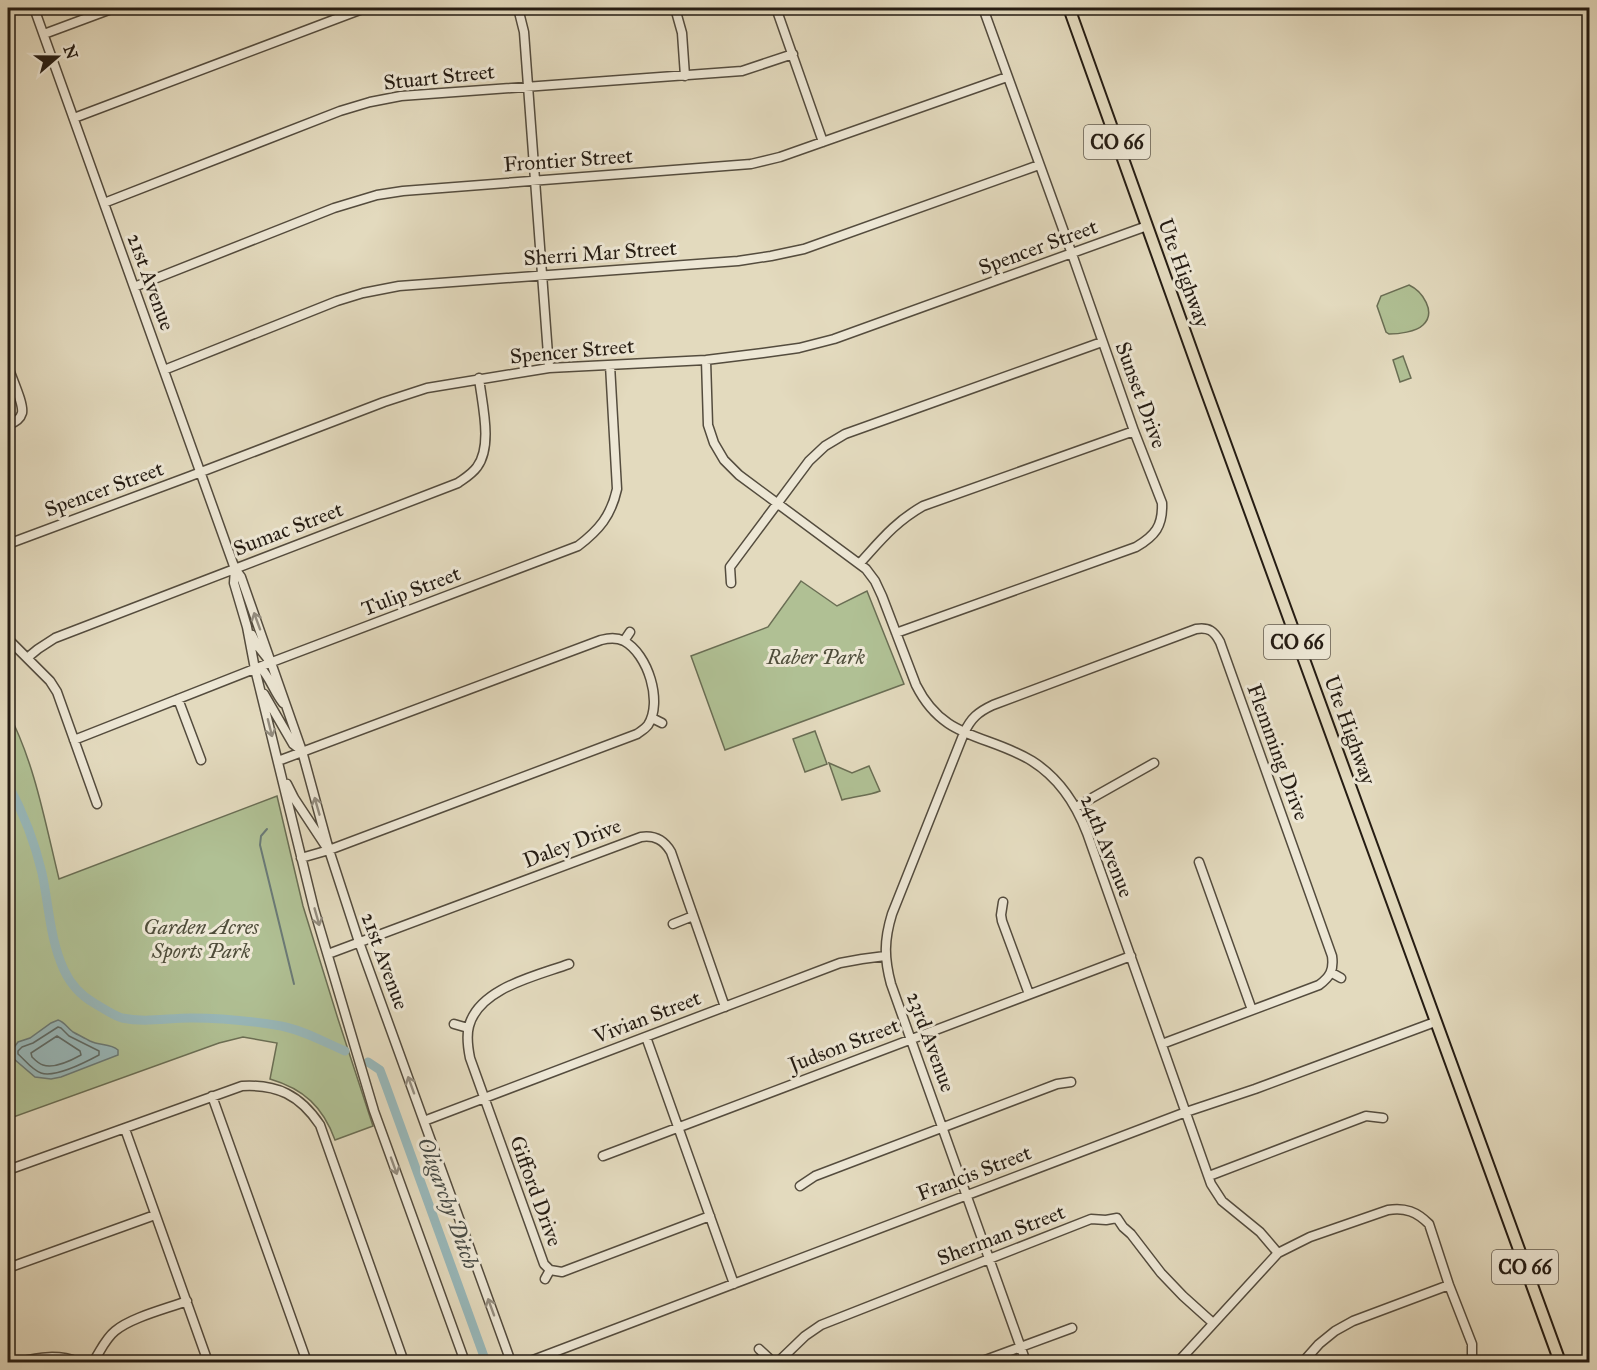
<svg xmlns="http://www.w3.org/2000/svg" width="1597" height="1370" font-family="'IM FELL Great Primer',serif">
<style>
.green{fill:#b0c094;stroke:#6a6e54;stroke-width:1.5}
.water{fill:#98b8ba;stroke:#6a7a77;stroke-width:1.5}
.lines{fill:none;stroke-linecap:round;stroke-linejoin:round}
.shore{stroke:#5e6a66;stroke-width:1.5}
.stream{stroke:#6a7a77;stroke-width:2}
.canal{stroke:#98b8ba;stroke-width:9}
.minor-casing{stroke:#544c3e;stroke-width:11}
.major-casing{stroke:#251c13;stroke-width:14}
.minor{stroke:#ede7d5;stroke-width:8}
.major{stroke:#e3dabe;stroke-width:10}
.oneway{stroke:#938c7e}
.labels{text-anchor:middle;stroke-width:6;stroke-linejoin:round;paint-order:stroke}
.shield{fill:#ede7d5;stroke:#61594d;stroke-width:1.5}
.shield-label{font-size:20px;font-weight:bold;fill:#251c13}
.street-label{font-size:21px;fill:#251c13;stroke:#ede7d5}
.park-label{font-size:21px;font-style:italic;fill:#4f4d3a;stroke:#ede7d5}
.water-label{font-size:22px;font-style:italic;fill:#484b45;stroke:#ede7d5}
</style>
<rect width="100%" height="100%" fill="#e3dabe"/>
<filter id="stains"><feTurbulence type="fractalNoise" baseFrequency=".00333" numOctaves="4"/><feColorMatrix values="0 0 0 0 .2 0 0 0 0 .09 0 0 0 0 .02 0 0 0 .5 -.17"/></filter>
<radialGradient id="worn" r=".72"><stop offset=".6" stop-color="#630" stop-opacity="0"/><stop offset="1" stop-color="#630" stop-opacity=".3"/></radialGradient>
<path class="green" d="M1409,285C1422,291 1437,312 1423,325C1416,332 1398,334 1389,334L1386,332L1377,306L1381,296Z
M1403,356L1411,378L1400,382L1393,360Z
M801,581L837,606L867,591L904,684L725,750L691,656L768,627Z
M8,712C35,764 45,822 59,879L277,796L303,906L338,1019L373,1126L335,1140C323,1107 304,1089 270,1079L277,1043L243,1037L219,1043L8,1119Z
M815,731L827,764L805,772L793,739Z
M829,763L852,773L869,766L880,791C868,796 855,796 842,800Z"/>
<path class="water" d="M58,1020C65,1022 67,1028 73,1032C78,1035 85,1038 90,1041C100,1046 110,1043 118,1050V1055L61,1077L51,1079L35,1077L14,1059L12,1056V1050L18,1042L30,1038L51,1023Z"/>
<g class="lines">
<path class="shore" d="M58,1027L61,1028L69,1036L99,1051V1055C86,1062 56,1078 41,1073C32,1070 25,1060 18,1054V1051L22,1047L33,1043Z
M57,1036L80,1051L81,1055C72,1060 54,1069 43,1065C39,1064 35,1060 32,1057L31,1053Z"/>
<path class="stream" d="M267,829L261,836L260,845L294,984"/>
<path class="canal" d="M8,784C23,812 35,843 42,873C49,906 50,940 64,970C71,985 80,995 94,1003C103,1008 112,1015 122,1018C145,1023 168,1018 191,1018C221,1018 251,1021 281,1026C303,1030 324,1042 345,1051
M368,1062L380,1070L386,1086L486,1362"/>
<g class="minor-casing">
<path id="minor" d="M34,8L235,569L241,577L302,751L329,850L359,942L511,1362
M518,8L524,32L549,368
M675,8L682,33L685,76
M776,8L823,142
M44,34L114,8
M74,118L365,8
M104,203L340,111L370,102L401,96L742,71L793,54
M134,287L334,208L377,195L403,191L751,164L780,157L1007,77
M706,360L708,425L714,443L724,460L739,475L866,569L875,581L882,596L916,685C944,741 986,733 1032,761C1059,778 1076,804 1087,833L1211,1184L1222,1201L1260,1232L1278,1253
M8,366C11,377 24,403 22,413C20,420 14,423 8,425
M164,370L337,301L363,293L399,286L738,261L771,256L804,249L1039,165
M8,544L188,477L384,402L427,388L549,368L706,360L763,353L799,348L834,339L1147,226
M860,563C881,540 895,522 923,506L1134,431
M235,569L234,583L247,627L255,669L314,909L374,1111L465,1362
M731,583L730,567L809,461L825,446L845,434L1102,342
M896,633L1136,547C1155,536 1163,526 1162,503L1134,431L1072,254L983,8
M252,635L257,645L268,659
M8,639L50,681L57,692L97,804
M624,641L630,632
M27,658L38,649L55,638L458,483C465,478 472,474 477,467C493,446 482,404 479,378
M260,667C270,677 274,692 283,703
M264,694L293,744L301,750
M178,699L201,760
M652,718L662,723
M74,740L272,662L578,546C599,530 611,516 617,489L610,365
M278,761L601,640C609,638 616,637 624,641C648,654 663,702 648,725C645,729 641,731 637,734L329,850L301,858
M287,784L294,798L325,845
M1076,807L1154,763
M1199,862L1252,1010
M1003,902L1001,915L1002,921L1029,994
M673,924L693,916
M328,954L641,837C655,835 664,840 671,852L725,1007
M569,964C536,976 479,988 469,1026C466,1037 468,1048 470,1058L544,1264L550,1270L562,1272L710,1216
M1332,973L1341,978
M454,1024L468,1028
M646,1037L734,1284
M212,1096L307,1362
M424,1121L840,963L862,959L885,956
M125,1129L208,1362
M603,1156L1131,956
M8,1170L242,1086C277,1084 300,1095 320,1125L404,1362
M1209,1176L1366,1116L1383,1118
M800,1186L815,1176L1057,1084L1071,1082
M8,1268L155,1215
M545,1279L550,1270
M759,1349L773,1362
M8,1356L10,1362
M19,1362C39,1357 59,1354 78,1362
M93,1362C100,1352 105,1339 115,1331C132,1317 166,1309 187,1301
M528,1362L1186,1112L1255,1089L1435,1022
M778,1362L805,1336L821,1325L1091,1219L1106,1220L1117,1218L1123,1227L1131,1234L1161,1273L1183,1296L1213,1323
M980,1362L1072,1328
M1026,1362L891,984C884,958 884,940 892,914L964,733C971,718 978,712 993,705L1196,629C1209,627 1214,631 1220,642L1332,956C1334,970 1330,977 1319,985L1162,1044
M1178,1362L1278,1253L1310,1237L1388,1210C1405,1207 1417,1212 1429,1224L1449,1285L1472,1344V1356L1470,1362
M1303,1362L1319,1344L1335,1331L1353,1321L1449,1285"/>
</g>
<g class="major-casing">
<path id="major" d="M1069,8L1204,385L1560,1362"/>
</g>
<use href="#minor" class="minor"/>
<use href="#major" class="major"/>
</g>
<defs><path id="oneway-shaft" d="M-6 0H5M1.5-3L5.5 0L1.5 3" fill="none" stroke-width="1.6" stroke-linecap="round" stroke-linejoin="round" transform="scale(1.5)"/></defs>
<g class="oneway">
<use href="#oneway-shaft" transform="translate(257 621) rotate(-110)"/>
<use href="#oneway-shaft" transform="translate(270 728) rotate(76)"/>
<use href="#oneway-shaft" transform="translate(317 806) rotate(-106)"/>
<use href="#oneway-shaft" transform="translate(317 917) rotate(74)"/>
<use href="#oneway-shaft" transform="translate(411 1085) rotate(-110)"/>
<use href="#oneway-shaft" transform="translate(394 1166) rotate(70)"/>
<use href="#oneway-shaft" transform="translate(491 1307) rotate(-110)"/>
</g>
<g class="labels">
<g class="shield">
<rect x="1084" y="125" width="66" height="34" rx="4.5"/>
<rect x="1264" y="625" width="66" height="34" rx="4.5"/>
<rect x="1492" y="1250" width="66" height="34" rx="4.5"/>
</g>
<g class="shield-label">
<text x="1117" y="149">CO 66</text>
<text x="1297" y="649">CO 66</text>
<text x="1525" y="1274">CO 66</text>
</g>
<g class="street-label">
<text transform="translate(439 77) rotate(-6)" y="7">Stuart Street</text>
<text transform="translate(568 160) rotate(-4)" y="7">Frontier Street</text>
<text transform="translate(1038 247) rotate(-20)" y="7">Spencer Street</text>
<text transform="translate(600 253) rotate(-4)" y="7">Sherri Mar Street</text>
<text transform="translate(1184 273) rotate(70)" y="7">Ute Highway</text>
<text transform="translate(151 282) rotate(70)" y="7">21st Avenue</text>
<text transform="translate(572 351) rotate(-5)" y="7">Spencer Street</text>
<text transform="translate(1141 395) rotate(70)" y="7">Sunset Drive</text>
<text transform="translate(104 489) rotate(-20)" y="7">Spencer Street</text>
<text transform="translate(288 529) rotate(-21)" y="7">Sumac Street</text>
<text transform="translate(411 591) rotate(-21)" y="7">Tulip Street</text>
<text transform="translate(1350 730) rotate(70)" y="7">Ute Highway</text>
<text transform="translate(1278 752) rotate(70)" y="7">Flemming Drive</text>
<text transform="translate(572 843) rotate(-21)" y="7">Daley Drive</text>
<text transform="translate(1107 846) rotate(68)" y="7">24th Avenue</text>
<text transform="translate(385 961) rotate(70)" y="7">21st Avenue</text>
<text transform="translate(647 1017) rotate(-21)" y="7">Vivian Street</text>
<text transform="translate(931 1042) rotate(70)" y="7">23rd Avenue</text>
<text transform="translate(844 1045) rotate(-21)" y="7">Judson Street</text>
<text transform="translate(974 1173) rotate(-21)" y="7">Francis Street</text>
<text transform="translate(536 1191) rotate(70)" y="7">Gifford Drive</text>
<text transform="translate(1001 1235) rotate(-21)" y="7">Sherman Street</text>
</g>
<g class="park-label">
<text x="816" y="664">Raber Park</text>
<text x="201" y="934">Garden Acres<tspan x="201" dy="24">Sports Park</tspan></text>
</g>
<g class="water-label">
<text transform="translate(449 1203) rotate(70)" y="8">Oligarchy Ditch</text>
</g>
</g>
<rect width="1597" height="1370" fill="none" stroke="#e3dabe" stroke-width="30"/>
<rect x="9" y="9" width="1579" height="1352" fill="none" stroke="#251c13" stroke-width="3"/>
<rect x="15" y="15" width="1567" height="1340" fill="none" stroke="#251c13" stroke-width="1.5"/>
<g transform="translate(57 57) rotate(70)" stroke="#ede7d5" stroke-width="4.5" paint-order="stroke">
<path d="M0-4.5L10 22L0 15L-10 22Z" fill="#251c13"/>
<text y="-9" font-size="16" font-weight="bold" text-anchor="middle" fill="#251c13">N</text>
</g>
<rect width="100%" height="100%" filter="url(#stains)"/>
<rect width="100%" height="100%" fill="url(#worn)"/>
</svg>
